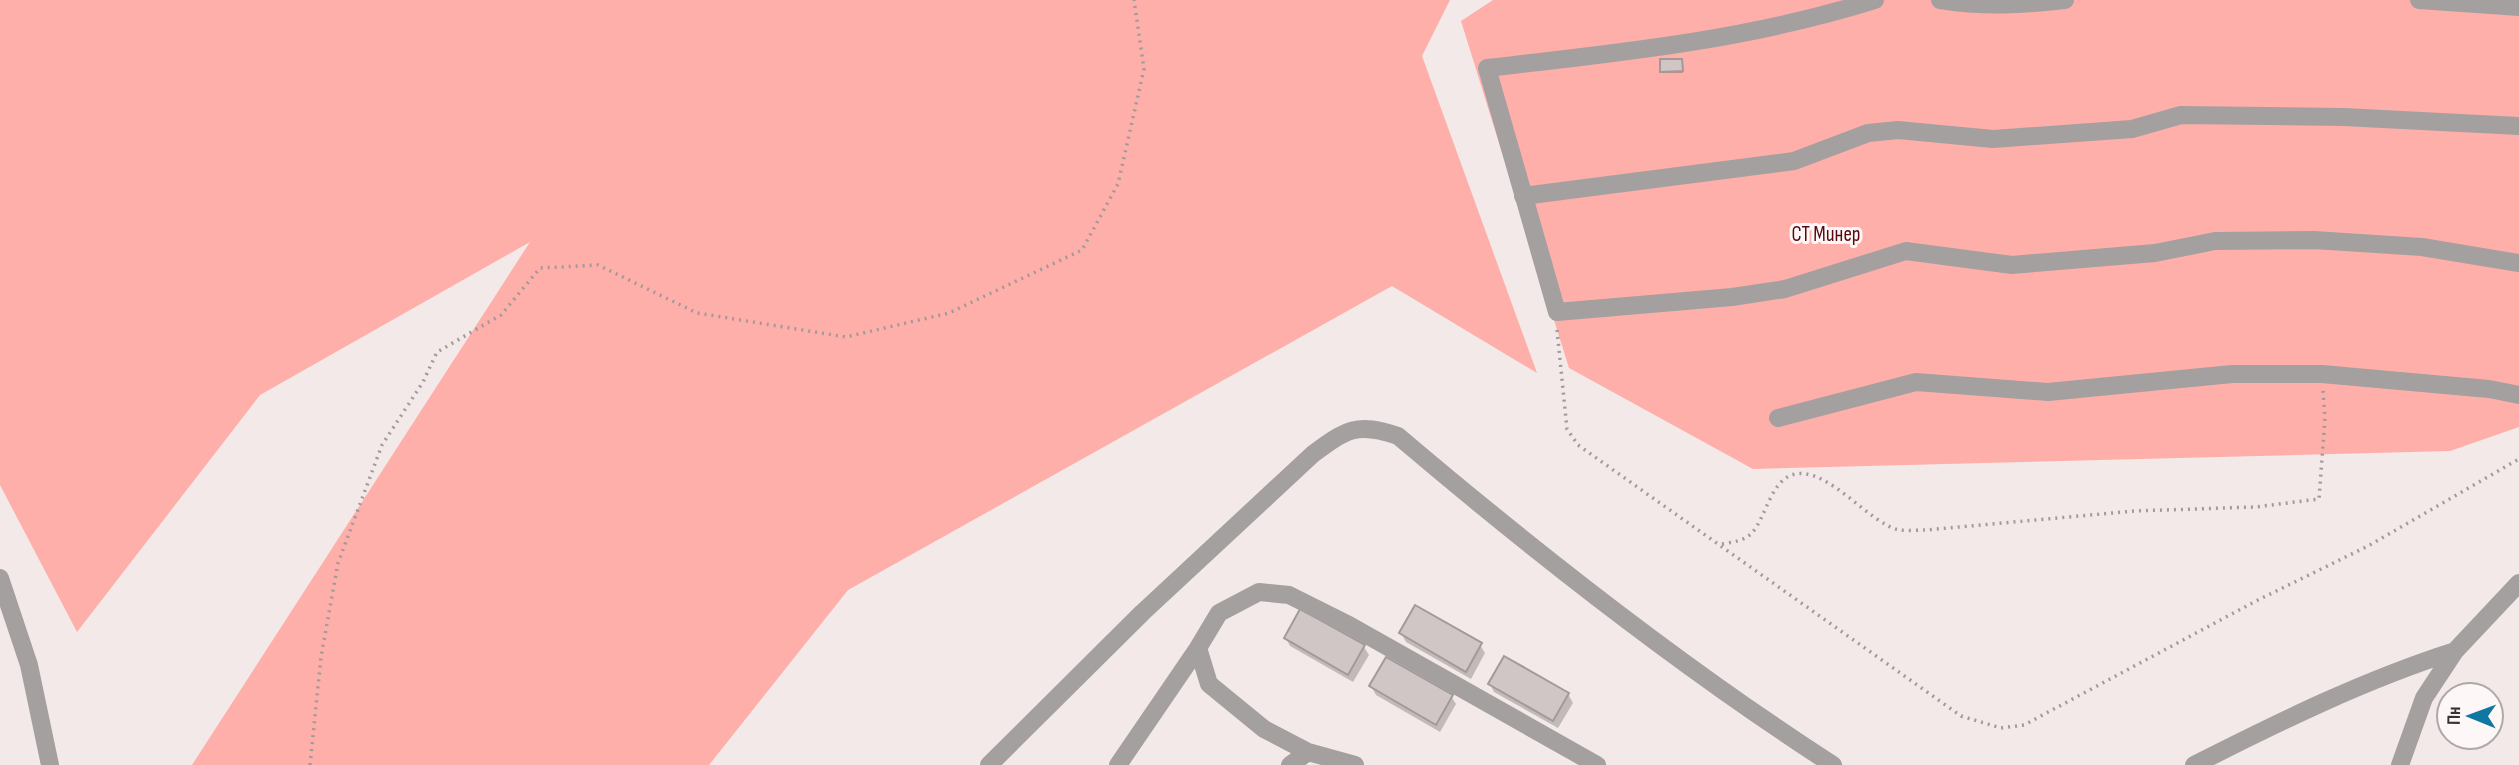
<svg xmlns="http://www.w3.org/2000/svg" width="2519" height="765" font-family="'Sofia Sans Condensed',sans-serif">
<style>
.green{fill:#feafa9}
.shadow{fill:#0003}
.building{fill:#d0c6c5;stroke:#a39998;stroke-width:2}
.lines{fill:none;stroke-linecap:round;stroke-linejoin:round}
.path{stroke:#a29a9a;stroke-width:3.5;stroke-dasharray:2 5;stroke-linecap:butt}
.minor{stroke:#a4a0a0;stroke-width:18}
.labels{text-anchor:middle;stroke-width:6;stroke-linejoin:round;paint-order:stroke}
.park-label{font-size:21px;fill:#59080f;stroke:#fef7f7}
</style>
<rect width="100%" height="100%" fill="#f3e9e8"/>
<path class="green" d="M0,0H1450L1422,56L1537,373L1392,286L848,590L709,765H192L530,242L260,395L77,632L0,485Z
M1493,0H2519V427L2450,451L1753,469L1569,368L1461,21Z"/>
<path class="shadow" d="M1681,60L1683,73H1663L1661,71Z
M1401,633L1480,645L1485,653L1471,679L1406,642Z
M1286,638L1364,647L1369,655L1353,682L1290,646Z
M1490,684L1568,694L1573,703L1558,728L1494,692Z
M1371,686L1451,696L1456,704L1440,732L1376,695Z"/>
<path class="building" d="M1660,59H1682L1683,71L1660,72Z
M1415,605L1482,643L1466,672L1399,633Z
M1300,609L1365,645L1348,675L1284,638Z
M1504,656L1569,693L1553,721L1488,684Z
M1386,657L1453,695L1436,725L1369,686Z"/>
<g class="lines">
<path class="path" d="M1557,330L1567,429L1578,445L1961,716L2001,728L2024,725L2256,601L2368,546L2519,459
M1722,544C1733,542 1744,541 1752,533C1766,517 1772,477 1796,474C1829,468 1870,524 1899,530C1908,531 1918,530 1926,530L2134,511L2255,507L2319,499L2325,418L2323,390
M310,765L321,657L338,563L382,445L423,382L437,352L501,315L540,268L598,265L697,313L846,337L949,313L1082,250L1118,184L1144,69L1134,0"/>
<path class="minor" d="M1875,0C1748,40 1618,53 1487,68L1557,312L1732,297L1785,289L1906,251L2012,265L2155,253L2215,241L2314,240L2422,247L2519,263
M1940,0C1983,7 2022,5 2065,0
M2419,0L2519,7
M1523,196L1794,161L1868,133L1898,130L1993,139L2132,129L2181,115L2344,117L2519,126
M1778,418L1916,382L2048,392L2232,374H2322L2489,389L2519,395
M0,578L29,665L50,765
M1308,752L1264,729L1209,684L1198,648L1219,613L1259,592L1289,595L1349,625L1597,765
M989,765L1142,613L1313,454C1347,429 1357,422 1398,436C1536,553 1681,667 1833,765
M1118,765L1198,648
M1290,765L1308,752L1355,765
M2194,765C2279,722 2364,680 2455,651
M2400,765L2424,698L2455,651L2519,583"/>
</g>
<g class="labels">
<g class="park-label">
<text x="1826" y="241">СТ Минер</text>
</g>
</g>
<g transform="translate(2470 716) rotate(271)"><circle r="33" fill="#fef7f7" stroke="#aea8a8" stroke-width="2"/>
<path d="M0-5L12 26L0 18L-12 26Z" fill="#0f77a2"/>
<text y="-10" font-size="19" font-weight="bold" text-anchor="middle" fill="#363232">Пн</text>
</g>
</svg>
